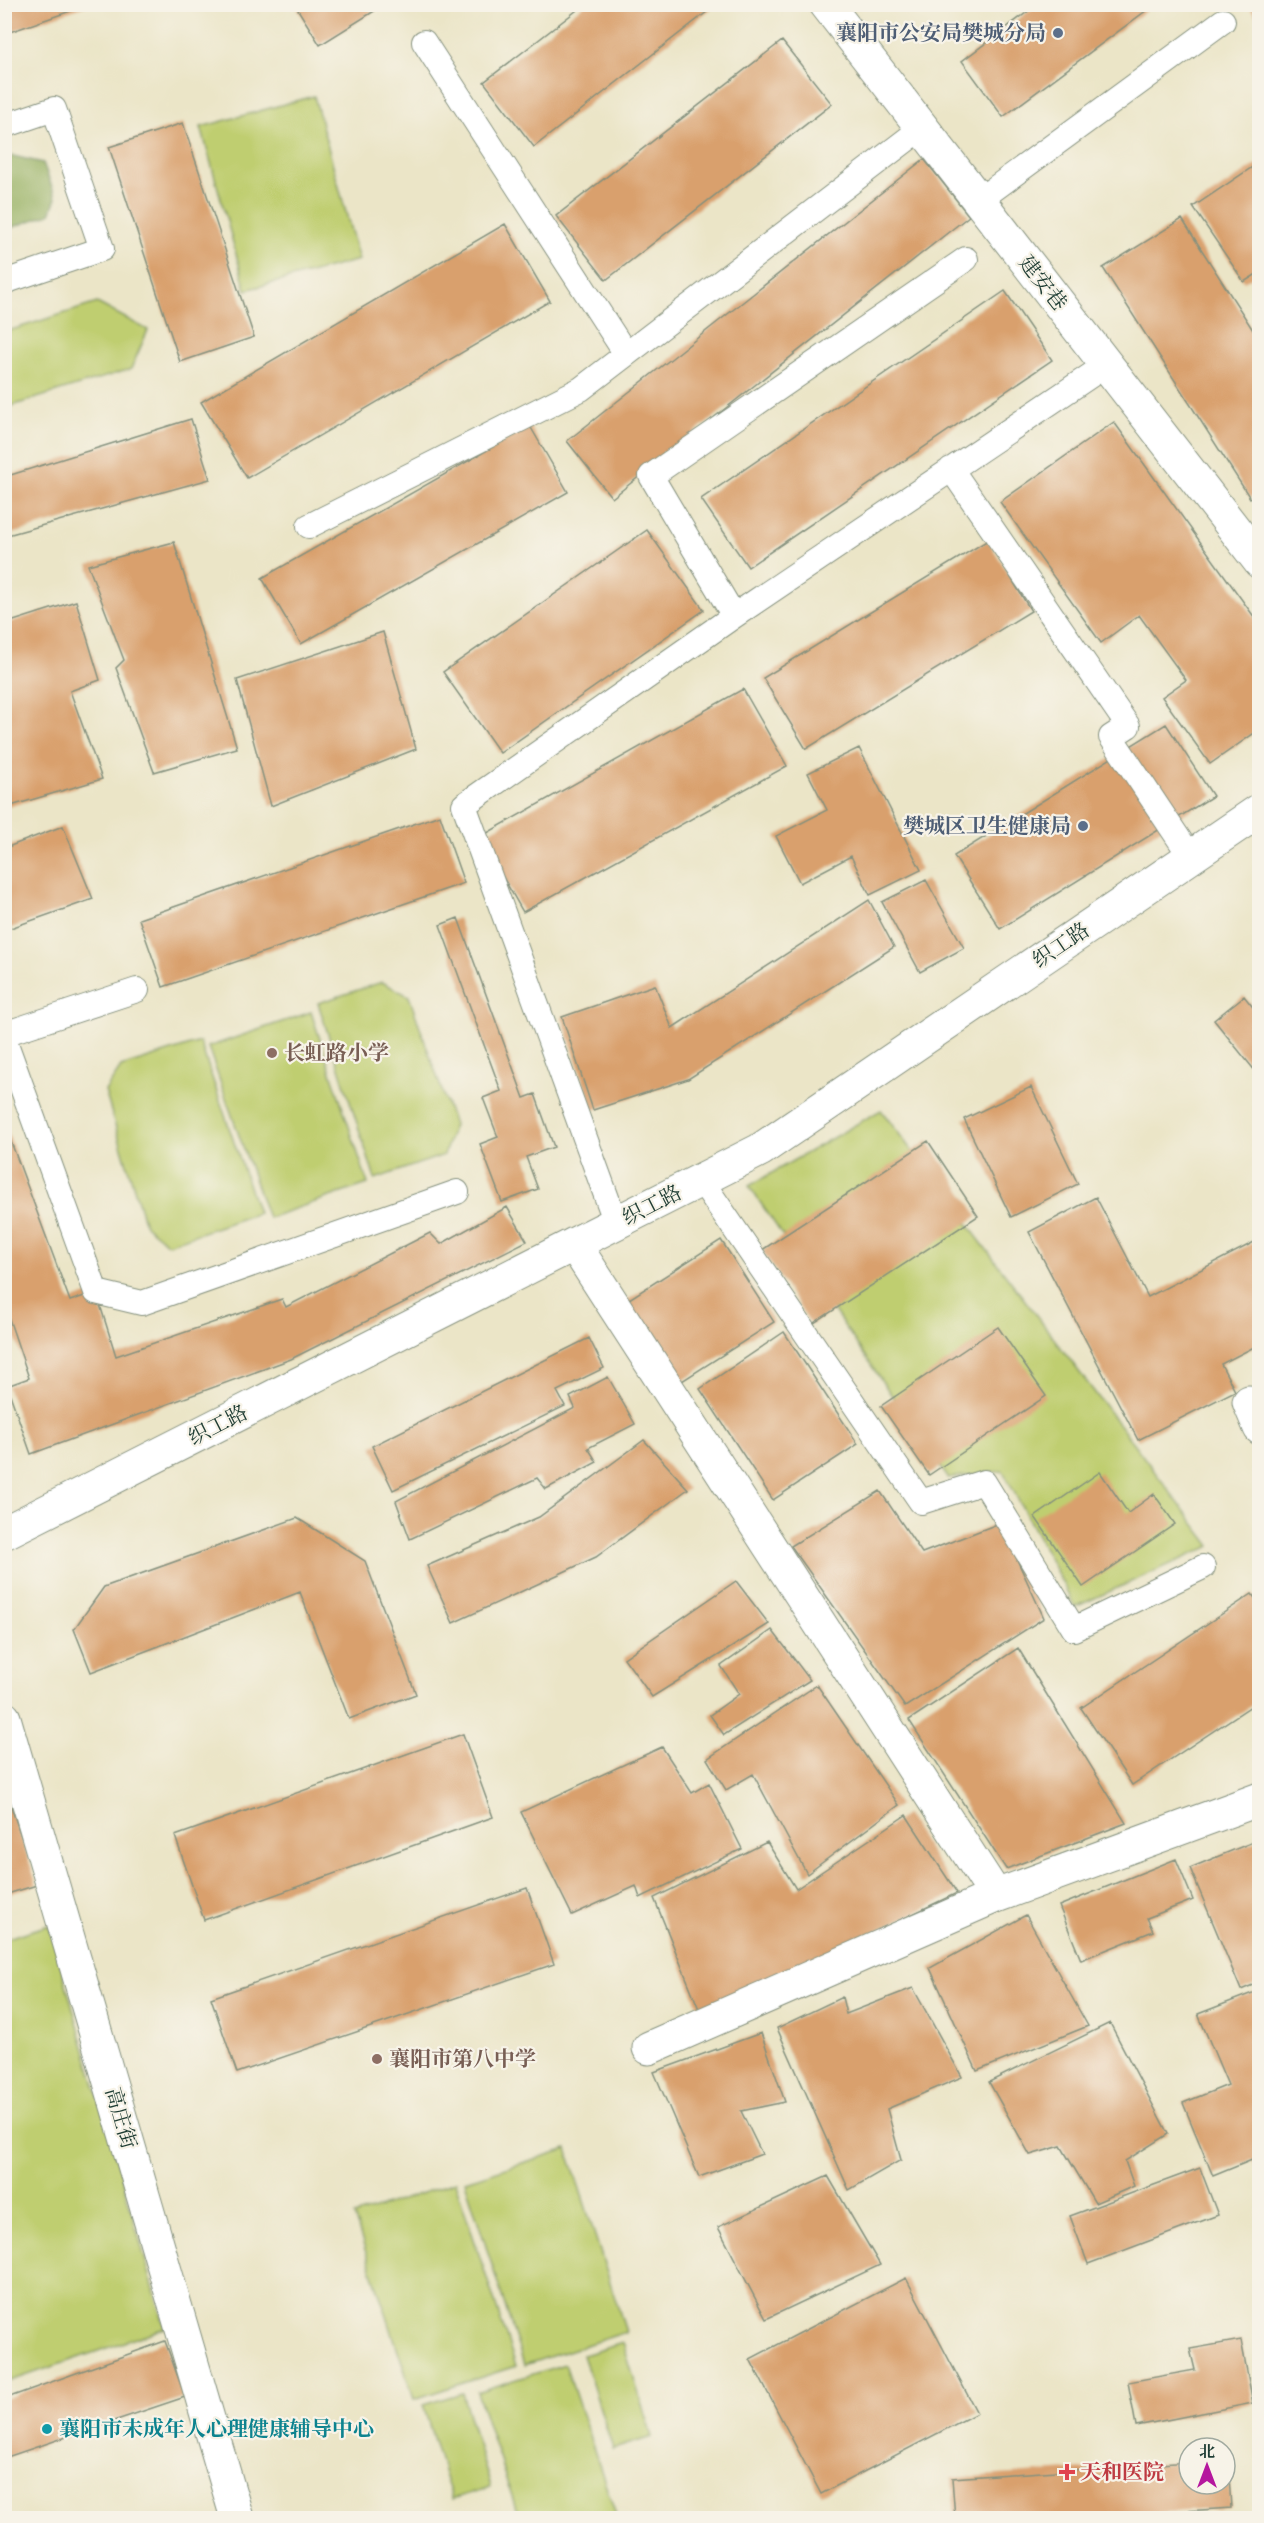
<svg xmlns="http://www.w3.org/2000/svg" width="1264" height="2523" font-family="Vollkorn,'Noto Serif SC',serif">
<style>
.green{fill:#bfce70;stroke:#6f8652;stroke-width:1.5}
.forest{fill:#97b162;stroke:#5b774b;stroke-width:1.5}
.building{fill:#d9a06d}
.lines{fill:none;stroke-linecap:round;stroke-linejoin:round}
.lane-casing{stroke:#85917e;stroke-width:26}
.street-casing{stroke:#85917e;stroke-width:35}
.lane{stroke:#fff;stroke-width:24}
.street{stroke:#fff;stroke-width:33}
.service-dot{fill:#5c6f8a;stroke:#f7f3e8;stroke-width:2}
.education-dot{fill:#8d6e63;stroke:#f7f3e8;stroke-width:2}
.culture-dot{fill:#0f9aa8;stroke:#f7f3e8;stroke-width:2}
.health-dot{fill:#e0444e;stroke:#f7f3e8;stroke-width:2}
.labels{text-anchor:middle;stroke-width:4.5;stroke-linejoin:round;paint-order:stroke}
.service-label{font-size:21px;font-weight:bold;fill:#4e5e75;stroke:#f7f3e8;text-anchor:end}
.street-label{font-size:21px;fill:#1f3d34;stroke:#f7f3e8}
.education-label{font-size:21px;font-weight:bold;fill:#785e54;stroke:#f7f3e8;text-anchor:start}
.culture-label{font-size:21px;font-weight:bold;fill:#0d838f;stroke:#f7f3e8;text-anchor:start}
.health-label{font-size:21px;font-weight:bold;fill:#be3a42;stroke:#f7f3e8;text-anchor:start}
</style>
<rect width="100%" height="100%" fill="#f7f3e8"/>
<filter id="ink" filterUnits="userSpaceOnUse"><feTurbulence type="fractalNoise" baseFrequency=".0167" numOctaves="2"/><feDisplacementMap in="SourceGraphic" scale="12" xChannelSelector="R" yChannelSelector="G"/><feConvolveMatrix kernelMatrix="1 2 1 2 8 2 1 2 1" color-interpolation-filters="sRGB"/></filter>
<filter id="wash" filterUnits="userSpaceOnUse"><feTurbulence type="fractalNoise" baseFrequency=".008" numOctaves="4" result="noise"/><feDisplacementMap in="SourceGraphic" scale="24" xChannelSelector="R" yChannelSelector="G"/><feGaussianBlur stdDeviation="1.35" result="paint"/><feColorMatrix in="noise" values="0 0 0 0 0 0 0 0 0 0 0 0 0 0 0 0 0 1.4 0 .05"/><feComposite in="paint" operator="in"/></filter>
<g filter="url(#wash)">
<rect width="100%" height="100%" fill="#ebe5c7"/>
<path class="green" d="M314,96L359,260L246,290L201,127Z
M97,303L148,330L131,369L5,408V332Z
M382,982L409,996L454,1125L444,1155L375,1179L318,1003Z
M311,1012L368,1184L268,1218L208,1047Z
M200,1042L258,1213L168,1244L145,1225L105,1091L121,1067Z
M881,1110L1211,1546L1075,1607L1003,1471L948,1478L749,1186Z
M49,1925L165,2328L5,2383L4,1939Z
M567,2149L626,2332L524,2365L465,2181Z
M455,2182L516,2366L414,2399L354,2216Z
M623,2343L652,2437L613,2449L583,2355Z
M565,2364L617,2518H519L477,2392Z
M462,2393L491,2487L452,2499L423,2405Z"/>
<path class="forest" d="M13,156L43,163L56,198L50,214L5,230V159Z"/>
<g id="blocks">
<path class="building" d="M4,4H88V5L4,34Z
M585,4H717L534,147L484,82Z
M1038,4H1155L1003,117L962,61Z
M1247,4H1260V21Z
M295,5H384L320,45Z
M782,41L832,104L606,280L556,216Z
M183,123L254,337L180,362L109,147Z
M924,159L969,216L612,498L567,441Z
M1260,162V272L1244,282L1193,207Z
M1182,219L1260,341V492L1250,498L1103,268Z
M505,224L550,301L247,478L201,402Z
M1005,291L1052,360L748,567L701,499Z
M191,419L210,479L4,536V477Z
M1114,422L1260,625V729L1210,764L1162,697L1186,680L1139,615L1101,643L1000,502Z
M530,426L568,492L301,644L262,578Z
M647,530L704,610L500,753L443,672Z
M988,540L1031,611L806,749L763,678Z
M174,542L237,748L154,772L116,668L124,660L88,565Z
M76,601L100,680L70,691L102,779L4,808V624Z
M383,632L416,749L271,806L237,680Z
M743,689L787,766L523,912L480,837Z
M1166,724L1213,796L1000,929L954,856Z
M859,748L921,870L870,895L851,856L800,883L776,836L827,810L808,773Z
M440,815L464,883L163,987L139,919Z
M63,826L93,899L5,930V848Z
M926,880L964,948L920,972L882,902Z
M869,900L894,947L688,1079L593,1110L562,1017L655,985L672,1028Z
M458,918L524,1098L535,1094L554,1147L526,1157L538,1189L502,1202L480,1144L498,1137L483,1098L501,1091L440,925Z
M1244,996L1260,1016V1077L1214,1020Z
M1031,1087L1078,1184L1011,1217L964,1119Z
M4,1123L70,1301L96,1292L116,1356L282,1299L286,1307L430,1233L441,1244L507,1207L527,1241L291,1359L31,1454L7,1386L29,1378L4,1304Z
M928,1141L978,1216L811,1325L762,1250Z
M1096,1197L1148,1297L1260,1239V1344L1221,1364L1235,1391L1138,1440L1029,1232Z
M721,1240L774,1322L679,1383L626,1301Z
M998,1327L1046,1396L929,1475L881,1406Z
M784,1332L858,1444L773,1500L700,1389Z
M589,1338L604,1368L557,1391L565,1406L393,1490L372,1446Z
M608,1377L635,1424L588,1448L597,1462L546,1489L537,1478L410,1539L396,1501L575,1408L570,1397Z
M644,1440L688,1489L596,1557L453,1623L427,1566L539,1517Z
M1100,1472L1128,1513L1154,1494L1175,1524L1083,1587L1035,1517Z
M880,1491L922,1553L1000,1523L1044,1618L905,1707L791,1546Z
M297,1518L365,1561L416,1694L349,1719L300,1592L91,1672L74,1629L104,1587Z
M736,1581L769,1624L652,1697L624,1658Z
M1252,1594L1260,1605V1700L1132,1785L1081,1708Z
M772,1630L810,1680L724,1735L710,1715L739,1694L721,1666Z
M1018,1648L1126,1823L1006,1869L909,1720Z
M817,1685L899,1805L807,1874L753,1774L726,1790L707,1759Z
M463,1734L493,1817L204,1920L175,1836Z
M662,1747L692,1793L709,1783L742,1849L640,1898L636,1886L572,1915L521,1812Z
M4,1785L37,1885L4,1895Z
M906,1815L957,1893L701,2014L654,1898L767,1842L796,1889Z
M1260,1839V1982L1241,1990L1190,1868Z
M1176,1859L1193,1900L1147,1918L1153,1931L1081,1960L1059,1906Z
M527,1888L554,1964L237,2073L211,1998Z
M1026,1915L1088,2026L977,2071L930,1968Z
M913,1988L962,2077L887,2109L901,2160L849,2190L777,2028L842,1997L846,2014Z
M1260,1990V2176L1252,2160L1213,2176L1183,2103L1228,2085L1198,2014Z
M1110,2023L1168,2134L1125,2161L1134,2186L1095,2203L1061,2146L1030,2155L989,2082Z
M761,2033L785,2102L741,2111L762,2154L699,2177L654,2072Z
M1200,2168L1218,2215L1088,2264L1070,2216Z
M828,2176L880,2265L766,2319L718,2227Z
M906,2278L977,2413L821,2494L750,2359Z
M1241,2340L1253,2403L1136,2426L1128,2382L1195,2370L1190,2349Z
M165,2341L185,2397L4,2458V2399Z
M1225,2459H1228L1231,2508L1080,2518H955L952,2478L1189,2462V2484H1225Z"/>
</g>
</g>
<g filter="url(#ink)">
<use href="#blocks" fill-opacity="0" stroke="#85917e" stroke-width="1.5"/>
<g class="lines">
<g class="lane-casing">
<path id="lane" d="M424,42L626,354
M4,126L54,109L102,249L4,282
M979,200L1223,21
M951,469L1128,726L1111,737L1191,857
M309,526L581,389L922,128
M734,616L651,476L966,259
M4,1034L137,990
M4,1038L96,1292L142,1303L457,1192
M701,1180L921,1502L984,1482L1074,1629L1203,1567
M616,1223L464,805L734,616L1106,365"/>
</g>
<g class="street-casing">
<path id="street" d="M826,4L1260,562
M574,1244L996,1896L1260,1799
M1249,1402L1260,1428
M4,1533L760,1150L1260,810
M4,1718L237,2518
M649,2048L996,1896"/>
</g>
<use href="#lane" class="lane"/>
<use href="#street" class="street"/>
</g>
</g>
<g class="service-dot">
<circle cx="1058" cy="33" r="6"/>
<circle cx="1083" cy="826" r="6"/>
</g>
<g class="education-dot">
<circle cx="272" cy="1053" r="6"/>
<circle cx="377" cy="2059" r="6"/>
</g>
<circle class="culture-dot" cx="47" cy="2429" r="6"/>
<path class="health-dot" d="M1064 2463h6v6h6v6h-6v6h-6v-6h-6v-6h6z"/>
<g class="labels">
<g class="service-label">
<text x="1046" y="40">襄阳市公安局樊城分局</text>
<text x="1071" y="833">樊城区卫生健康局</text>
</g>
<g class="street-label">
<text transform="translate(1043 283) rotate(52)" y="7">建安巷</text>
<text transform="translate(1061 945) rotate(-34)" y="7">织工路</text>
<text transform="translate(652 1205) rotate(-27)" y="7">织工路</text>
<text transform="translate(218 1425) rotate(-27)" y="7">织工路</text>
<text transform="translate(121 2118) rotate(74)" y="7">高庄街</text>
</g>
<g class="education-label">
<text x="284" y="1060">长虹路小学</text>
<text x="389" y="2066">襄阳市第八中学</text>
</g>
<g class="culture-label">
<text x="59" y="2436">襄阳市未成年人心理健康辅导中心</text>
</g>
<g class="health-label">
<text x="1080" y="2479">天和医院</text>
</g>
</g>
<rect width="1264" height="2523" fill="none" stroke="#f7f3e8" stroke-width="24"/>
<g transform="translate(1207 2466)"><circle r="28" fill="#f7f3e8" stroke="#a1aaa0" stroke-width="1.5"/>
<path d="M0-4.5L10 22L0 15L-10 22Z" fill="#b5179e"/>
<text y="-9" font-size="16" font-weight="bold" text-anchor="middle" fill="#1f3d34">北</text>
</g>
</svg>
